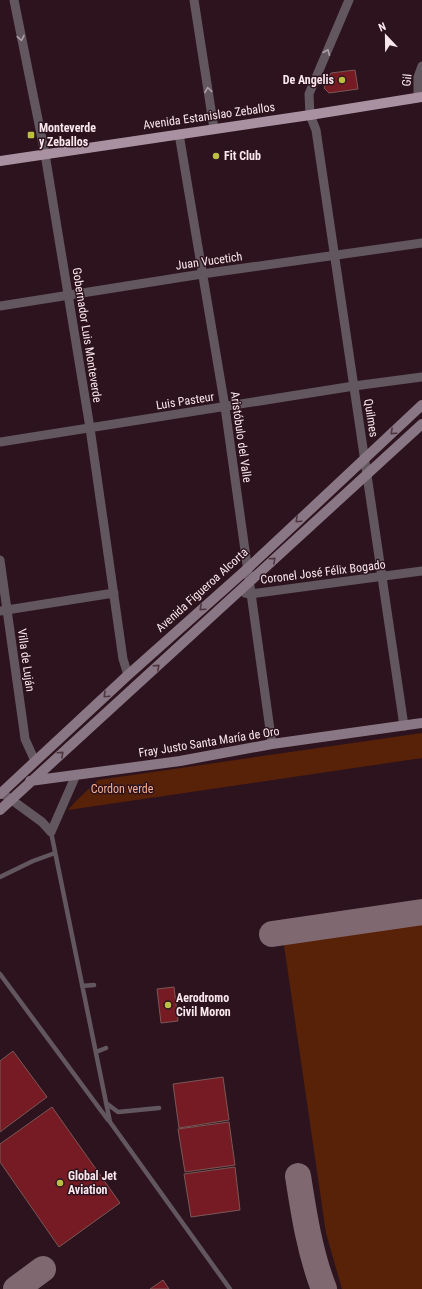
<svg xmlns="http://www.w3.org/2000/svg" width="422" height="1289" font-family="'Roboto Condensed',sans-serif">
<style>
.green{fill:#582208}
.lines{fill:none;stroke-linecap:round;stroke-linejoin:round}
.taxiway{stroke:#806871;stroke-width:26}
.building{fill:#761b23;stroke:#795857}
.lane{stroke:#62575f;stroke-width:4.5}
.street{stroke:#62575f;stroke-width:9}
.secondary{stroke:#8a7785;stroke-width:10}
.primary{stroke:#a991a2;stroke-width:10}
.oneway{stroke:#ae9fa6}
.oneway2{stroke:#4e3641}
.poi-dot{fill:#bcbf44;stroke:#2d131d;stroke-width:1.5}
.labels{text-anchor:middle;stroke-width:3;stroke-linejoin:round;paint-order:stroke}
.poi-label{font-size:12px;font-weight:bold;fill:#fae7ed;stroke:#2d131d;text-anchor:start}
.street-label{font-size:12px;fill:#fae7ed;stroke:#2d131d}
.park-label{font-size:12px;fill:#f6af92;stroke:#2d131d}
</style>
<rect width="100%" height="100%" fill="#2d131d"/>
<path class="green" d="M422,733V758L68,810L76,801L98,780Z
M422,922V1289H342L326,1233L284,945Z"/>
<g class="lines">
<path class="taxiway" d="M272,934L422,912
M298,1176C304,1215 310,1253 324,1289
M16,1289L43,1269"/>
</g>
<path class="building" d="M355,70L358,89L329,93L324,88L331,73Z
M174,987L178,1021L161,1023L157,989Z
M13,1051L47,1097L0,1132V1061Z
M223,1077L229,1120L179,1128L173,1084Z
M52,1107L120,1203L59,1247L0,1162V1144Z
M229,1122L235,1165L185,1172L178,1129Z
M235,1167L240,1210L191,1217L184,1174Z
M163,1280L169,1289H150Z"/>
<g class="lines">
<path class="lane" d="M51,832L110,1122L230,1289
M0,877L33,861L55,853
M0,974L108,1120
M82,986L94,985
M96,1052L106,1048
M106,1103L118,1112L159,1108"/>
<path class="street" d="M14,0L45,154L90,428L123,659L128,675
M194,0L214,129
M349,0L309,94L310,115L316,130L404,726
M418,97V77L422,66
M179,134L225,407L272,744
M0,306L202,274L422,243
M0,442L354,386L422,377
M0,560L24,731L25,739L35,761
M245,593L250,594L422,571
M0,611L114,593
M2,793L42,822L51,832
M51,832L76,775"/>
<path class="secondary" d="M30,781L180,761L272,744L422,723
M0,794L128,675L247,569L422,405
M0,810L422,424"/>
<path class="primary" d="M0,161L310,115L422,97"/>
</g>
<defs><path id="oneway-chevron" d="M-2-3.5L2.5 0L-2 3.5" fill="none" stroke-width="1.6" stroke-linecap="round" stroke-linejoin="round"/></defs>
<g class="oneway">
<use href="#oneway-chevron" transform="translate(21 38) rotate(79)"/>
<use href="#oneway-chevron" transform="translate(327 52) rotate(-67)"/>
<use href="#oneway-chevron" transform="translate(208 90) rotate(-99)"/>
</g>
<g class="oneway2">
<use href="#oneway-chevron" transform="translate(393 432) rotate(138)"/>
<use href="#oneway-chevron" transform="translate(298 520) rotate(137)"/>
<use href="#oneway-chevron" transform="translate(273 560) rotate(-42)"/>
<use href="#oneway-chevron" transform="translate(202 608) rotate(138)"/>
<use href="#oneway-chevron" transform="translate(157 667) rotate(-42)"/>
<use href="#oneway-chevron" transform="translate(106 695) rotate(137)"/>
<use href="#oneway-chevron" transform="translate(61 754) rotate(-42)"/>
</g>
<g class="poi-dot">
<circle cx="342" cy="80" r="4"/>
<rect x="27" y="131" width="8" height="8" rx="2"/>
<circle cx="216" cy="156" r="4"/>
<circle cx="168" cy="1005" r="4"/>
<circle cx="60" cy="1183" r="4"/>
</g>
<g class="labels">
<g class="poi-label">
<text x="334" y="84" text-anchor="end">De Angelis</text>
<text x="39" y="132">Monteverde<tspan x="39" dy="14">y Zeballos</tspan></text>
<text x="224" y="160">Fit Club</text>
<text x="176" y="1002">Aerodromo<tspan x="176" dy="14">Civil Moron</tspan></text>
<text x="68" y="1180">Global Jet<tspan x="68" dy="14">Aviation</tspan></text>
</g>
<g class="street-label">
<text transform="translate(407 80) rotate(-84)" y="4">Gil</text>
<text transform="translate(209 116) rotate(-8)" y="4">Avenida Estanislao Zeballos</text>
<text transform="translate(209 261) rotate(-8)" y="4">Juan Vucetich</text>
<text transform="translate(87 335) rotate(81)" y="4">Gobernador Luis Monteverde</text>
<text transform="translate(185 401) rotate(-9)" y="4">Luis Pasteur</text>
<text transform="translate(371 418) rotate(81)" y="4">Quilmes</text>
<text transform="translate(241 437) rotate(82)" y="4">Aristóbulo del Valle</text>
<text transform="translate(323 572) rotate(-7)" y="4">Coronel José Félix Bogado</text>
<text transform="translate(202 590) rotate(-42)" y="4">Avenida Figueroa Alcorta</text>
<text transform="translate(26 660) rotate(82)" y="4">Villa de Luján</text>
<text transform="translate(209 742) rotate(-9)" y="4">Fray Justo Santa María de Oro</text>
</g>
<g class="park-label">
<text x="122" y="793">Cordon verde</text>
</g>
</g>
<g transform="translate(386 36) rotate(338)" stroke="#2d131d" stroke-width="3" paint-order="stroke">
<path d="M0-3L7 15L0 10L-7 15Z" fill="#fae7ed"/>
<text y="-6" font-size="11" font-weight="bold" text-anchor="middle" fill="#fae7ed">N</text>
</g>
</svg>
